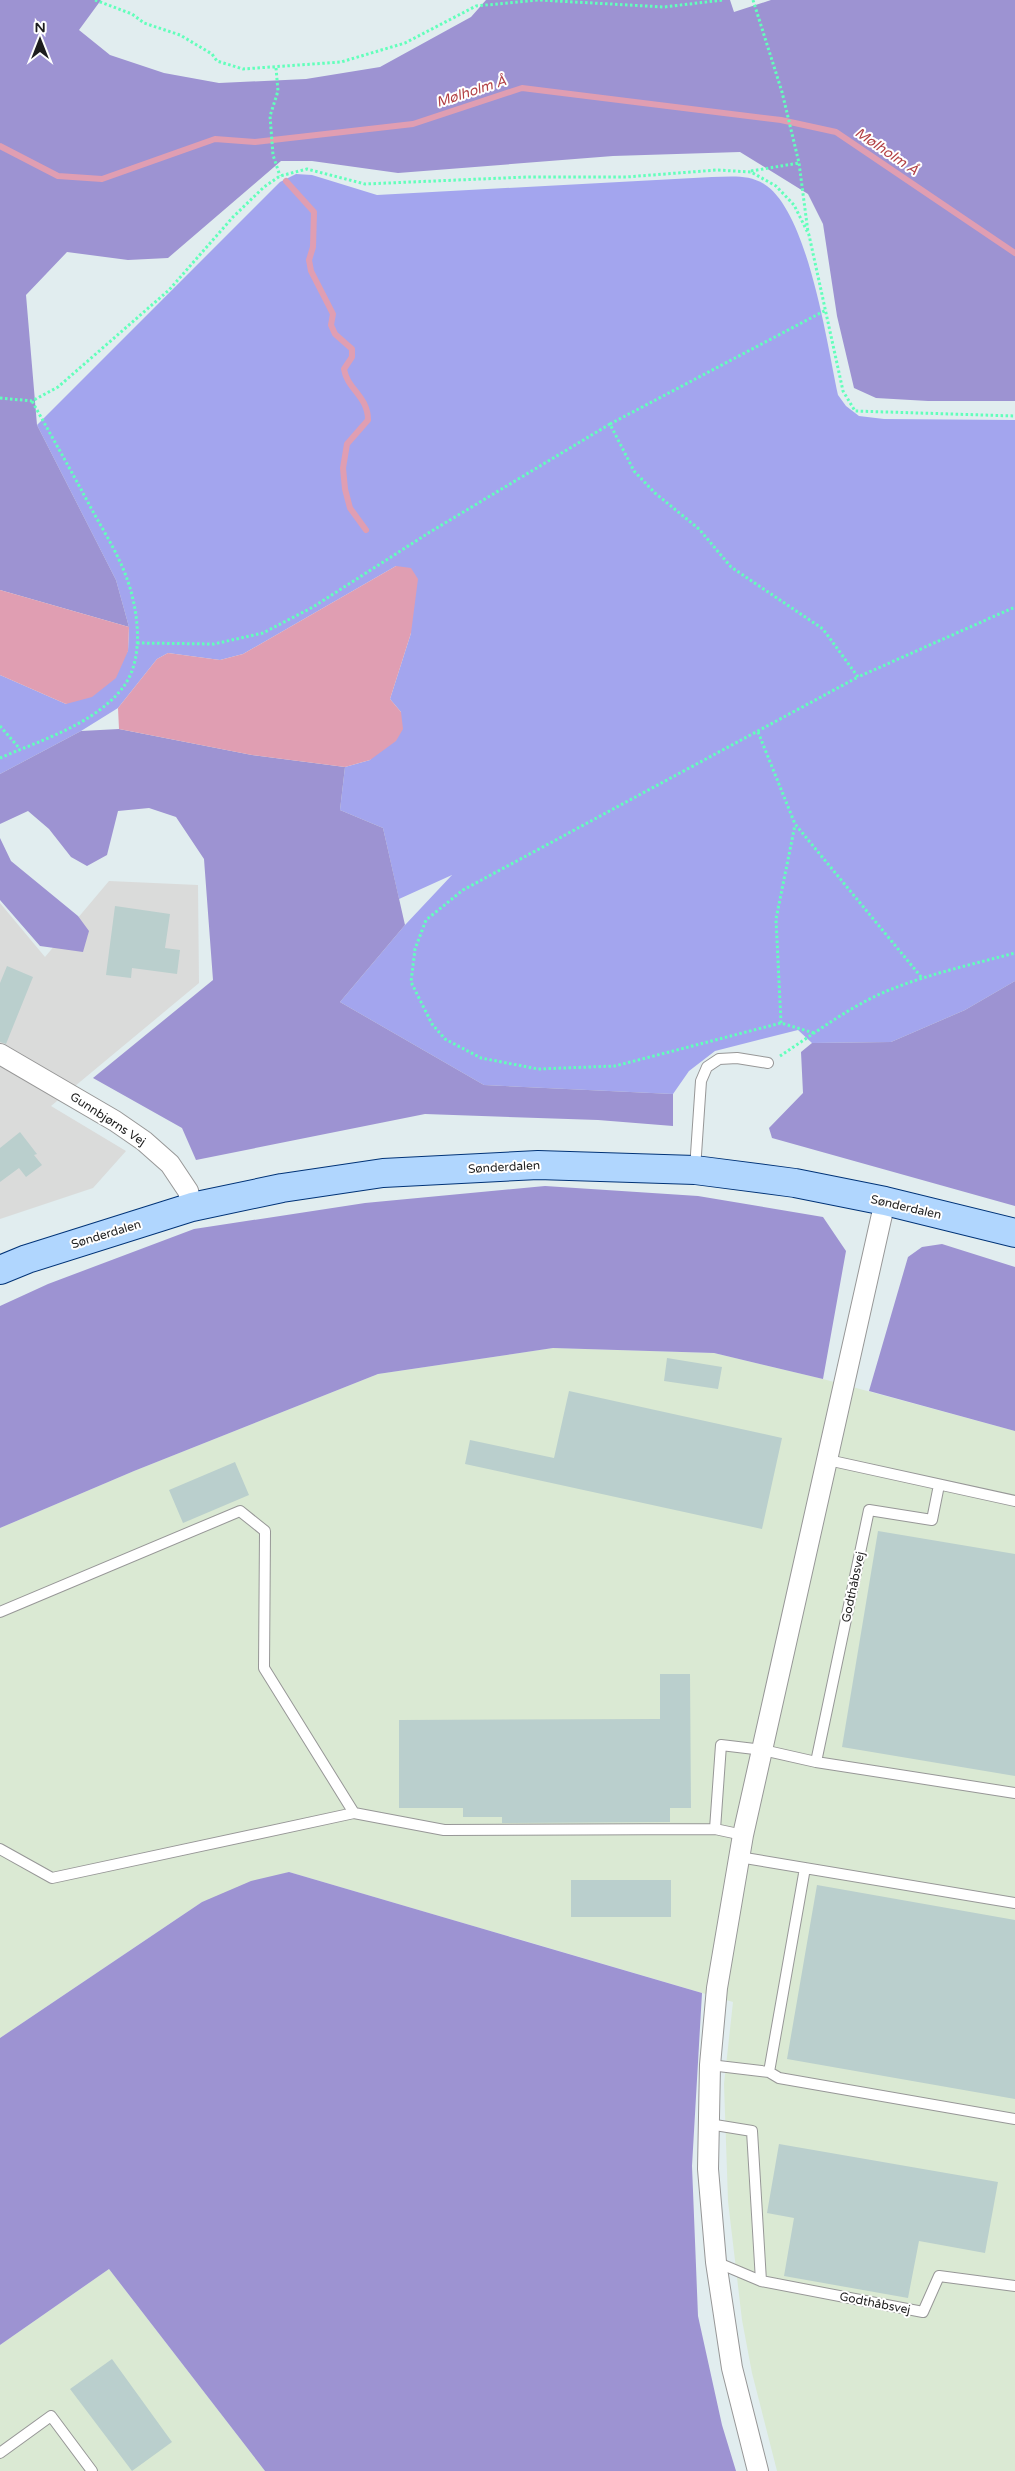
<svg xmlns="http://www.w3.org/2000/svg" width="1015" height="2471" font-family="'Varela Round',sans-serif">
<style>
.residential{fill:#dadbda}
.industrial{fill:#dae9d3}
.grass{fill:#a3a5ee}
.forest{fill:#9d93d2}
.water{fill:#e09eb2}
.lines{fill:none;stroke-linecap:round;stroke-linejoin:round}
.stream{stroke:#e09eb2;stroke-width:6}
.building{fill:#bacfcd}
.lane-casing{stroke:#979797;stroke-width:12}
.street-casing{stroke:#979797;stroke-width:22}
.secondary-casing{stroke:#037;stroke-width:30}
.path{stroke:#62ffbb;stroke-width:3;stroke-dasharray:2.5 2.5;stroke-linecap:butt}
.lane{stroke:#fff;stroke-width:10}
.street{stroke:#fff;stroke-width:20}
.secondary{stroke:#b0d6fe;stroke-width:28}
.labels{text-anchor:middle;stroke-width:4;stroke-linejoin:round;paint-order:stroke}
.street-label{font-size:12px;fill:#1d1d1d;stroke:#fff}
.water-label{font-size:14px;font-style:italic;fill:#b34246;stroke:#fff}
</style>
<rect width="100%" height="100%" fill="#e1edef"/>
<path class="residential" d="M109,881L198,885L199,983L51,1106L126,1151L93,1188L0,1219V903L45,957Z"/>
<path class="industrial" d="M553,1348L714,1353L823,1379L1015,1431V2471H777L752,2373L742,2320L728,2201L724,2084L733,2002L289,1872L202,1902L0,2038V1528L134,1471L378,1374Z
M109,2269L265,2471H0V2345Z"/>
<path class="grass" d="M296,174L312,175L377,195L712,177C729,177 748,174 764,184C808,211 827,344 838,395L846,406L859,416L884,419L1015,420V981L965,1010L891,1042L812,1043L798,1030L715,1051L689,1071L673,1094L484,1085L340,1002L405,925L452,875L399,899L383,828L340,810L345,767L370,760L401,712L390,699L411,633L396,566L243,654L220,660L168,653L157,659L118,708L81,731L0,774V675L66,704L128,651L129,627L116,580L37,425L280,182Z"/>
<path class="forest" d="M0,0H101L79,30L110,55L164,73L219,83L306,79L380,67L471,17L486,0H730L734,12L771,0H1015V401H928L876,398L854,388L837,316L823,224L808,194L740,152L613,156L398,173L312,161H281L168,258L128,260L67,252L26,295L37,425L116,580L129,627L0,590Z
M119,729L252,755L345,767L340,810L383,828L405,925L340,1002L484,1085L673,1094V1126L598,1120L425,1114L196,1160L182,1128L93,1078L213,980L204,859L176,817L149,808L118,811L107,855L87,866L71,857L49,829L28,811L0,824V774L81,731Z
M0,838L11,861L78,916L89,931L83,952L40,946L0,900Z
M1015,981V1206L772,1138L769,1128L803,1093L801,1052L812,1043L891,1042L965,1010Z
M545,1186L698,1196L823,1217L846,1251L823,1379L714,1353L553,1348L378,1374L134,1471L0,1528V1306L48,1284L194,1229L365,1203Z
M942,1244L1015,1267V1431L869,1391L908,1257L922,1247Z
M289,1872L702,1993L692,2166L698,2316L722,2425L736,2471H265L109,2269L0,2345V2038L202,1902L251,1881Z"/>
<path class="water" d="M396,566L411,568L418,579L411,633L390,699L401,712L403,729L396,741L370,760L345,767L252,755L119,729L118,708L157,659L168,653L220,660L243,654Z
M0,590L129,627L128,651L116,678L92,697L66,704L0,675Z"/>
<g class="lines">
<path class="stream" d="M0,146L58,176L102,179L215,139L255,142L413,124L522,88L781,120L836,132L1015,253
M286,181L314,212L313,247L309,260L311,271L333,314L331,325L335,334L352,349V357L344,369C347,389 368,396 368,420L347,444L343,468L345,489L350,508L366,530"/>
</g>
<path class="building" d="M115,906L170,914L165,948L180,950L177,974L132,968L131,978L106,975Z
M7,966L33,977L6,1044L0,1042V983Z
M20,1132L37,1154L34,1155L42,1165L26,1177L19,1168L0,1182V1148Z
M667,1358L722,1367L718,1389L664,1381Z
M569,1391L782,1438L762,1529L465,1464L470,1440L554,1458Z
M235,1462L249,1495L183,1523L169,1490Z
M878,1531L1015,1554V1776L842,1747Z
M660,1674H690L691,1808H670V1822L502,1823V1817H463V1808H399V1720L660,1719Z
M571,1880H671V1917H571Z
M817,1885L1015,1920V2099L787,2059Z
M779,2144L998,2182L985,2253L919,2241L908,2298L784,2276L794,2218L767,2213Z
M112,2359L172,2442L132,2471L70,2389Z"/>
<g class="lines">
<g class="lane-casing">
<path id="lane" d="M695,1169L701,1081L707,1067L719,1059L737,1058L768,1063
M828,1460L1015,1501
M0,1612L240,1511L265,1531L264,1668L354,1813
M816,1762L869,1510L932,1520L939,1485
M715,1829L721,1745L763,1750L816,1762L1015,1793
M0,1849L52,1878L354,1813L444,1830L715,1829L743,1835
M739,1857L1015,1903
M805,1868L769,2072L779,2078L1015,2119
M710,2065L769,2072
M709,2124L752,2131L761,2281
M716,2262L761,2281L923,2312L939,2276L1015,2286
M0,2453L51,2416L92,2471"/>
</g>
<g class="street-casing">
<path id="street" d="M0,1054L115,1121L144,1141L170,1164L188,1191L192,1207
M758,2471L732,2368L716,2262L708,2169L710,2065L717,1988L743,1835L885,1201"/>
</g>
<g class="secondary-casing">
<path id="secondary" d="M0,1270L27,1259L192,1207L282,1188L383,1173L538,1165L695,1170L795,1183L885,1201L1015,1233"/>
</g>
<path class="path" d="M95,0L132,14L144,23L180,35L212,54L217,61L243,69L341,62L405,43L476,6L539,0L664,7L723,0
M753,0L782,92L799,163L808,232
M276,68L278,91L270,116L273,155L280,176
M751,171L799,163
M0,398L32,401L58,387L169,290L233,217L264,187L280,176L307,169L365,184L527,177H626L717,170L751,172L776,186L794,205L809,235L843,391L855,411L1015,416
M610,424L826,310
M137,643L214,644L263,633L313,607L430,532L610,424L634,471L655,493L699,529L731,567L823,629L858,677L1015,607
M0,726L20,749
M758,732L795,824L922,978
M0,758C41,740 96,724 124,686C145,657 138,608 126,576C117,552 103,530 91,508C72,472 52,437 32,401
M781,1023L776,919L795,825
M814,1033L781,1023L615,1066L538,1069L481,1058L445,1039L432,1024L411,982L415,949L426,920L463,890L858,677
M780,1056C812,1035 845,1010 880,994C923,975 970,965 1015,953"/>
<use href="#lane" class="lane"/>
<use href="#street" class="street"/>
<use href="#secondary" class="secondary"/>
</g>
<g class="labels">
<g class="street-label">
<text transform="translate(108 1119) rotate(33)" y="4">Gunnbjørns Vej</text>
<text transform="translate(504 1167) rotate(-3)" y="4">Sønderdalen</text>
<text transform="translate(906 1207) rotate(13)" y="4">Sønderdalen</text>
<text transform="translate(106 1234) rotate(-17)" y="4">Sønderdalen</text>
<text transform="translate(853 1587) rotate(-78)" y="4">Godthåbsvej</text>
<text transform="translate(875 2303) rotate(11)" y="4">Godthåbsvej</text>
</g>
<g class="water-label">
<text transform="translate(471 91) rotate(-18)" y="5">Mølholm Å</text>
<text transform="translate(887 151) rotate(34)" y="5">Mølholm Å</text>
</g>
</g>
<g transform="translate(40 40)" stroke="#ffffff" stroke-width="4" paint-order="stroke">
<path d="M0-4L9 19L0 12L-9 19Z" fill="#1d1d1d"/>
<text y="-8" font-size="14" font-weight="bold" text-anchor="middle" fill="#1d1d1d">N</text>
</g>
</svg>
